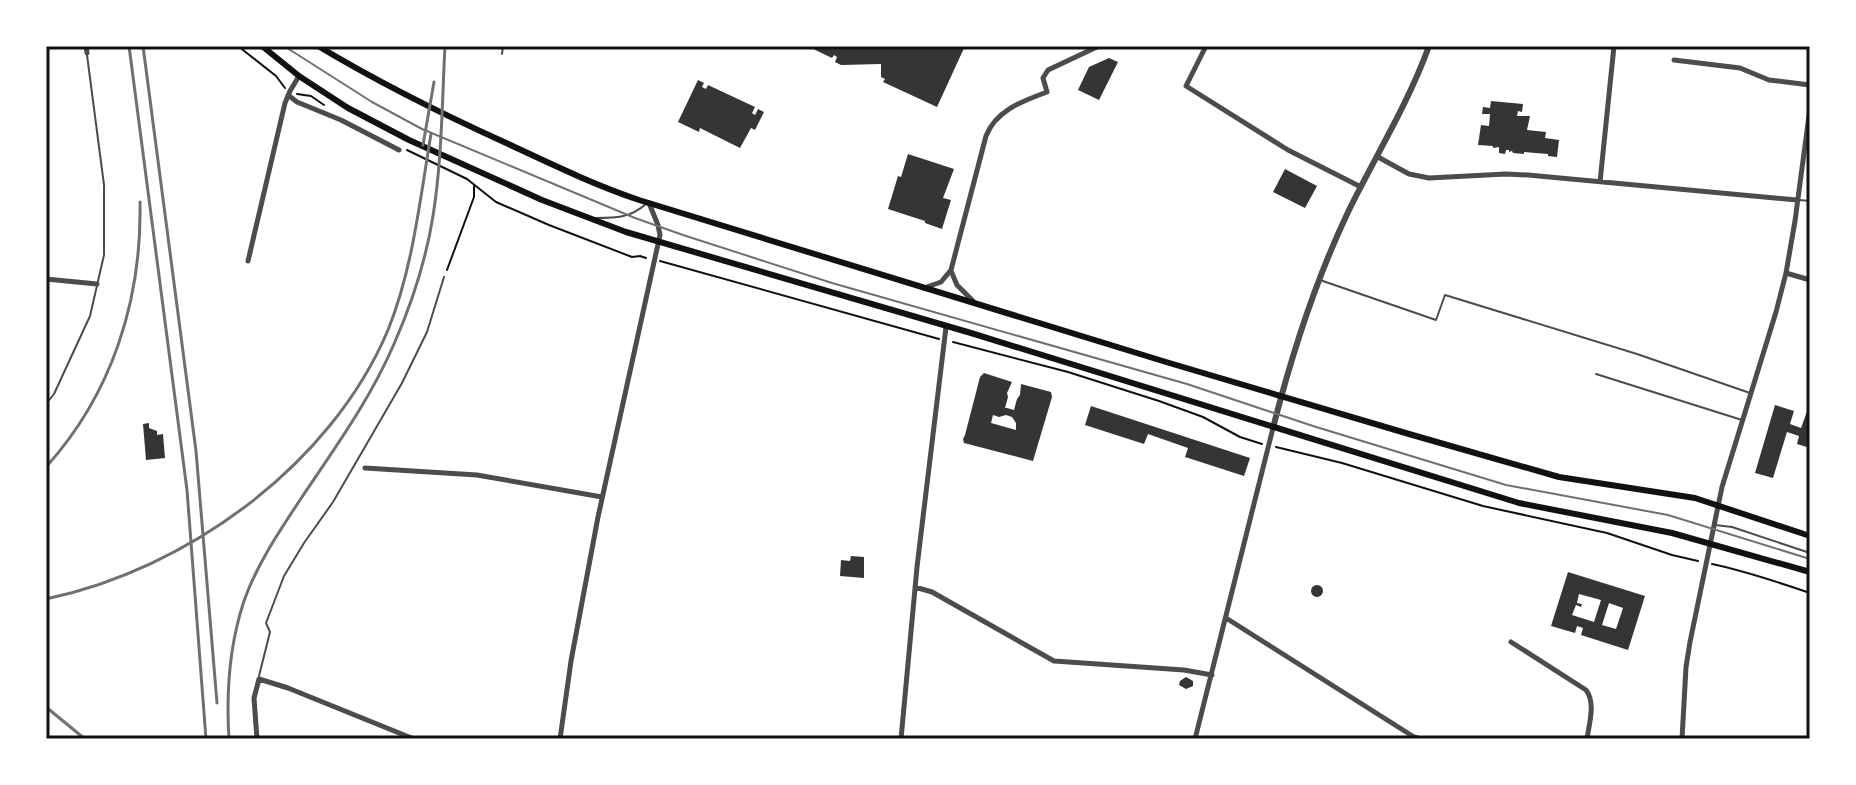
<svg xmlns="http://www.w3.org/2000/svg" width="1856" height="785" font-family="'DM Sans',sans-serif">
<style>
.building{fill:#353535;fill-rule:evenodd}
.lines{fill:none;stroke-linecap:round;stroke-linejoin:round}
.path{stroke:#111;stroke-width:2}
.service{stroke:#4c4c4c;stroke-width:2}
.minor{stroke:#4c4c4c;stroke-width:5}
.tertiary{stroke:#4c4c4c;stroke-width:6}
.secondary{stroke:#111;stroke-width:6}
.tram{stroke:#707070;stroke-width:2}
.rail{stroke:#707070;stroke-width:3}
.neatline{fill:none;stroke:#111;stroke-width:3}
</style>
<rect width="100%" height="100%" fill="#fff"/>
<path class="building" d="M807,46H965L937,107L883,82L885,79L881,77V64L841,65L835,62L837,57L834,55L832,58Z
M1109,58L1118,62L1099,100L1078,90L1089,67Z
M698,80L704,83L702,87L706,89L708,85L755,107L752,113L755,115L758,109L764,112L755,130L751,128L740,148L700,128L699,132L678,122Z
M1491,101L1523,104L1522,112L1518,111L1517,116H1530L1527,130L1546,132L1545,138L1559,140L1557,157L1548,156V154L1524,152V154L1513,153L1512,151L1509,152V150H1506L1505,154L1499,153V147L1493,148V146L1478,145L1481,125L1489,126L1490,114H1482L1483,107L1490,108Z
M908,154L954,169L943,198L951,200L942,229L925,223V221L888,209L898,176L901,177Z
M1285,169L1317,186L1305,208L1273,192Z
M984,373L1012,382L1007,393L1008,397L1005,408H1007L1014,410L1017,399L1020,395L1021,384L1051,392L1052,397L1033,461L964,443L963,439L965,435L980,377ZM993,415L999,417L1006,415L1012,417L1016,423V430L991,423Z
M1810,403V448L1797,444L1799,436L1787,432L1773,478L1755,473L1775,405L1794,411L1790,424L1801,428Z
M1091,406L1250,458L1244,476L1185,457L1188,448L1148,434L1144,444L1085,425Z
M149,423V428L157,431V435L163,434L165,458L146,460L143,424Z
M851,556L864,557V578L840,576L841,560L850,561Z
M1568,572L1645,596L1628,650L1581,635L1583,628L1577,626L1575,633L1551,626ZM1579,594L1601,600L1594,622L1572,615L1576,605L1581,607L1582,604L1577,603ZM1609,603L1623,608L1616,629L1602,625Z
M1311 591a6 6 0 1 1 12 0a6 6 0 1 1-12 0Z
M1186,677L1193,681V686L1186,689L1179,685L1180,681Z"/>
<g class="lines">
<path class="path" d="M238,46L276,76L285,88
M297,94L311,96L324,105
M407,150L467,179L496,202L549,225L632,257L640,256L646,258
M660,261L939,339
M447,270L474,197V186
M953,342L1068,372L1159,401L1203,417L1240,437L1262,444
M1276,447L1342,463L1483,506L1607,533L1672,555L1698,561
M1712,564C1745,571 1778,582 1810,593"/>
<path class="service" d="M502,54L503,46
M1799,200L1810,201
M596,218C616,218 630,218 646,204
M1320,280L1436,320L1445,295L1637,354L1750,393
M1596,374L1742,420
M46,404L54,394L90,316L104,255V185L87,55
M1715,525L1732,527L1810,553
M259,676L270,632L266,623L284,576L304,543L333,502L402,383L427,332L444,277"/>
<path class="minor" d="M86,46L87,53
M1206,46L1186,86L1288,150L1361,187
M1674,60L1740,68L1769,80L1810,85
M288,95L297,102L341,120L399,150
M1378,157L1409,174L1429,178L1506,174L1528,175L1797,200
M1600,182L1614,46
M248,261L285,103L290,91L299,76
M951,271L957,285L973,301
M1786,273L1810,280
M46,279L97,284
M924,288L941,282L951,270L986,136C996,110 1023,101 1047,92L1043,78L1048,70L1099,46
M365,468L477,475L602,497
M915,587L932,592L1054,661L1184,670L1212,675
M1226,618L1414,737L1421,739
M1511,642L1586,690C1596,703 1589,724 1587,739
M257,739L254,698L259,679L288,688L414,739
M560,739L571,661L598,517L660,235L658,225L649,203
M901,739L917,567L946,327
M1195,739L1273,428
M1682,739L1686,667L1690,642L1722,487L1776,312L1786,273L1795,221L1810,108"/>
<path class="tertiary" d="M1273,428C1292,353 1316,279 1349,210C1376,155 1408,104 1429,46"/>
<path class="secondary" d="M262,46L299,76L348,108L409,140L542,200L626,232L971,333L1519,503L1672,533L1810,572
M318,46C378,82 440,113 504,142C549,163 592,184 639,200L1166,362L1409,434L1559,477L1695,498L1810,536"/>
<path class="tram" d="M284,46L372,102L422,129L635,218L683,235L832,283L1187,384L1313,426L1506,485L1668,515L1810,559"/>
<path class="rail" d="M129,46L187,490L206,739
M143,46L196,451L217,703
M423,145L434,82
M46,467C112,394 142,300 140,202
M46,599C188,569 331,465 388,330C413,268 420,199 431,134
M46,707L85,739
M229,739C226,692 229,646 244,601C257,564 279,532 300,500C334,449 370,400 394,344C412,303 426,260 433,216C442,160 442,102 445,46"/>
</g>
<rect width="1856" height="785" fill="none" stroke="#ffffff" stroke-width="96"/>
<rect x="48" y="48" width="1760" height="689" class="neatline"/>
</svg>
